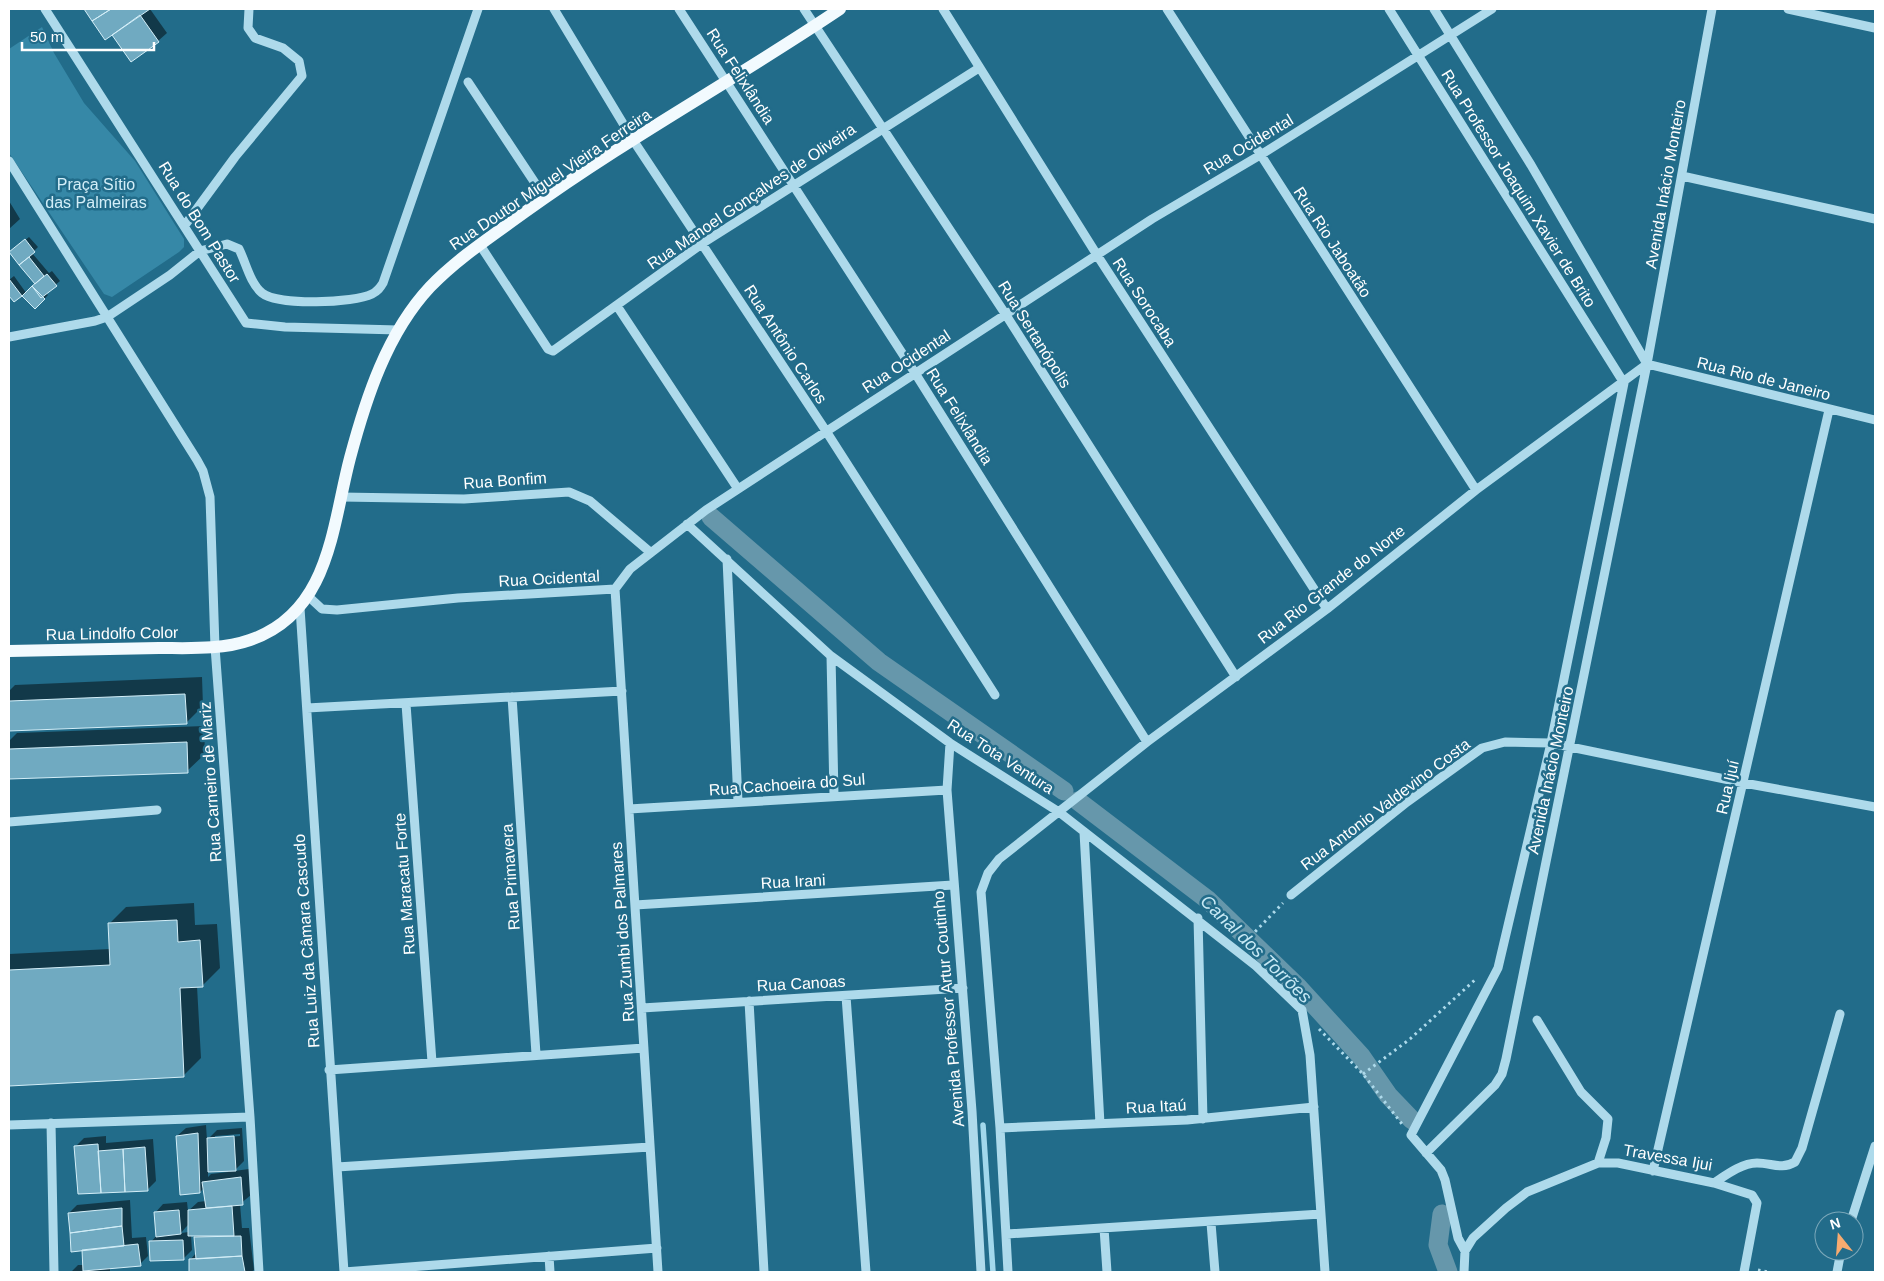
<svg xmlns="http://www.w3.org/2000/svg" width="1884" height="1281" font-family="Helvetica,sans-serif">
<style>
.green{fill:#3688a7}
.shadow{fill:#0007;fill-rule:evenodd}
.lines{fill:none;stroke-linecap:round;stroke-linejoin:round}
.stream{stroke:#a2d8ec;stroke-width:5.5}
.canal{stroke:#6697ab;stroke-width:19}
.building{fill:#70aac1;stroke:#d3eef8}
.path{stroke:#aedaeb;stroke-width:3;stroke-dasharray:2.5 4;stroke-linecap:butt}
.minor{stroke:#aedaeb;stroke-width:9}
.major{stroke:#f2fafe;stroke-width:12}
.labels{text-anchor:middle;stroke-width:5;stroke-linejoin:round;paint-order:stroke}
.street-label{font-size:16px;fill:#fff;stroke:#226c8a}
.park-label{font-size:16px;fill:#d3eef8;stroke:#226c8a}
.water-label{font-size:18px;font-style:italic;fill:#c8e9f5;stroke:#226c8a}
</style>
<rect width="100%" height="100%" fill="#226c8a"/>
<path class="green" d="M42,27L54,53L84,103L135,161L184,239V247L179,252L112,297L104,294L9,153V49Z"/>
<path class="shadow" d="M85,9H150L167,33L158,41L112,33L105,38Z
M9,201L20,219L9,229Z
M29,237L38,247L32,253L49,273L52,271L60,281L46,293L48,295L36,308L22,295L14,301L9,294V280L14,276L27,294L36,284L11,252Z
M202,677L203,706L186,723L9,730V691L15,685Z
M204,726L205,754L187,771L9,778V741L17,733Z
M194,903L195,925L217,924L220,968L202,986H197L201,1058L183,1076L9,1085V954L110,949L109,924L126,907Z
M206,1125L207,1140L217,1130L242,1128L244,1161L234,1171L249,1169L251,1195L240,1204L242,1228H249L254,1270L251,1272H191L190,1260L196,1253L195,1235H191L192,1250L183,1259L151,1242L157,1235L155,1213L163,1204L187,1202L188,1211L198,1202L206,1201L204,1188L200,1192L177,1136L186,1128ZM240,1134V1136L215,1138V1136ZM208,1170H228V1172L211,1174L208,1177ZM189,1224V1232L181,1233L186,1227Z
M106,1136V1143L153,1139L156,1181L147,1190L75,1147L84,1138Z
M130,1200L132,1238L146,1237L148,1256L140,1264L110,1267V1272H71L78,1265H84L83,1249L69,1213L77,1205Z"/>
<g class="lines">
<path class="stream" d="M983,1125L993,1272"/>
<path class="canal" d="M711,517L879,662L1064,791
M1078,801L1208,900L1297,986L1361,1056L1388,1095L1412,1120
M1442,1214L1438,1245L1448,1272"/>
</g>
<path class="building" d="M84,9H111L92,21Z
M111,9H150L105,40L92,21Z
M140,15L159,42L131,62L112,35Z
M25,239L35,252L19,265L9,252Z
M29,257L44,276L35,284L19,265Z
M47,274L57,286L41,298L32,286Z
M9,279L22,296L14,302L9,296Z
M32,286L45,299L35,309L22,296Z
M185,694L187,724L9,731V701Z
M187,742L188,773L9,779V749Z
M177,920L178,942L200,940L203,987L180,988L184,1077L9,1086V970L110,965L108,923Z
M198,1133L200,1193L180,1195L176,1136Z
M234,1136L236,1171L208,1172L207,1138Z
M98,1144L101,1193L78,1194L74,1146Z
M145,1147L148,1191L125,1192L123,1149Z
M123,1149L125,1192L101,1193L98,1151Z
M241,1177L243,1205L206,1208L202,1182Z
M232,1206L234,1236H188V1210Z
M122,1208V1226L70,1233L68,1213Z
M179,1210L181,1234L156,1237L154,1212Z
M122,1226L124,1246L71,1252L70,1233Z
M241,1236L242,1256L196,1259L194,1237Z
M183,1240L184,1260L150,1261L149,1241Z
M138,1244L141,1266L83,1271L82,1250Z
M242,1256L245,1272H189V1259Z"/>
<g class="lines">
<path class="path" d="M1246,941L1283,903
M1319,1029L1363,1074L1402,1124
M1363,1074L1410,1039L1477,978
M1758,1270L1769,1272"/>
<path class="minor" d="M45,9L246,323L285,327L398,330
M554,9L633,140L826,431L995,695
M679,9L915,373L1147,742
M804,9L1006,315L1236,677
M943,9L1097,255L1327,609
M1167,9L1476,490
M1389,9L1624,383
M1434,9L1531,165L1647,364
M1788,9L1875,28
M468,82L545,198
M9,161L197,460L203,471L210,497L215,647L250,1117L259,1272
M1682,176L1875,219
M185,225L235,157L302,76L299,61L283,48L255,38L248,28L249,9
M480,245L548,349L553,351L703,243L979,68
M617,306L738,489
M9,337L95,321L107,317L170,275L200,251L227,244L239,249C246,263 250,283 262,293C278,306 354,303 372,294C378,291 380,288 383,283L478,9
M1647,364L1875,420
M341,497L464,499L569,492L590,501L650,552
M687,524L831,656L950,743L1059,812L1256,966L1302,1010L1310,1055L1325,1272
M727,559L738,802
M615,589L658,1272
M308,596L322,609L337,610L458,598L615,589L630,569L706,510L1152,219L1262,154L1492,9
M300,608L344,1272
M831,656L834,795
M512,697L536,1054
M406,704L432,1062
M307,708L622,691
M950,743L947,790L972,1111L981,1272
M629,809L947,790
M9,822L157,810
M1084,832L1100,1124
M1291,895L1407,802L1482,748L1505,742L1551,743L1744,783L1875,807
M635,905L953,885
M1198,918L1203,1119
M846,996L866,1272
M749,1001L764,1272
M642,1008L963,988
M1537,1020L1581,1092L1608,1119L1606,1138L1598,1163
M329,1070L644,1048
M51,1123L54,1272
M9,1125L250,1117
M1000,1128L1187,1120L1314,1107
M1426,1153L1495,1085L1502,1074L1506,1059L1647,364L1712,9
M337,1167L650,1147
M1653,1171L1829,410
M1714,1183L1752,1195L1757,1203L1744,1272
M1851,1221L1875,1146
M1211,1223L1215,1272
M1104,1228L1107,1272
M1007,1234L1321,1214
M1465,1251L1473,1238L1506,1208L1527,1192L1598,1163H1618L1714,1183C1726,1175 1742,1163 1757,1163C1772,1163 1781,1170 1795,1162L1802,1148L1840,1014
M549,1256L550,1272
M344,1272L657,1248
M1008,1272L1000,1128L981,892L988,873L999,859L1147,742L1327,609L1476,490L1647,364
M1464,1272L1465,1251L1458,1238L1445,1180L1441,1170L1411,1135L1498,968L1551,743L1624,383
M1837,1272L1841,1251"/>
<path class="major" d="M9,651C59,650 109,649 159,648C189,648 222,650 250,640C330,613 332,526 350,458C366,398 387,333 430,287C458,258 492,236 525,212C626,139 736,79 840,9"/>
</g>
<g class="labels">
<g class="street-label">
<text transform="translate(741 76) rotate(57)" y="6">Rua Felixlândia</text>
<text transform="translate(1248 144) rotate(-31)" y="6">Rua Ocidental</text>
<text transform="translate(550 179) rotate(-34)" y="6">Rua Doutor Miguel Vieira Ferreira</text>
<text transform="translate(1665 184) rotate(-80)" y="6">Avenida Inácio Monteiro</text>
<text transform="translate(1519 188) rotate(58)" y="6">Rua Professor Joaquim Xavier de Brito</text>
<text transform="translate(751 196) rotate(-34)" y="6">Rua Manoel Gonçalves de Oliveira</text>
<text transform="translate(200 222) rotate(58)" y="6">Rua do Bom Pastor</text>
<text transform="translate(1333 242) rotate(57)" y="6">Rua Rio Jaboatão</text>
<text transform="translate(1145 302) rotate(57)" y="6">Rua Sorocaba</text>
<text transform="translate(1035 334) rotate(58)" y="6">Rua Sertanópolis</text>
<text transform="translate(786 344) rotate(57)" y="6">Rua Antônio Carlos</text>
<text transform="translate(906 361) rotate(-33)" y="6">Rua Ocidental</text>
<text transform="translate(1764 378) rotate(14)" y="6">Rua Rio de Janeiro</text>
<text transform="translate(960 416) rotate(58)" y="6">Rua Felixlândia</text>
<text transform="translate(505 480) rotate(-4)" y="6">Rua Bonfim</text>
<text transform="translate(549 578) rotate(-3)" y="6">Rua Ocidental</text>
<text transform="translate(1331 584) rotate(-38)" y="6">Rua Rio Grande do Norte</text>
<text transform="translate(112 633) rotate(-1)" y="6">Rua Lindolfo Color</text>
<text transform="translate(1001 756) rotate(33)" y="6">Rua Tota Ventura</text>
<text transform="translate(1550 770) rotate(-78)" y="6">Avenida Inácio Monteiro</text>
<text transform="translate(210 782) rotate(-94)" y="6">Rua Carneiro de Mariz</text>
<text transform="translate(787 784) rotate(-4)" y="6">Rua Cachoeira do Sul</text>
<text transform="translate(1727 787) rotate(-77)" y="6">Rua Ijuí</text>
<text transform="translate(1385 804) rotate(-37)" y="6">Rua Antonio Valdevino Costa</text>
<text transform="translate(510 877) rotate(-94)" y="6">Rua Primavera</text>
<text transform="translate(793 881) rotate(-3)" y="6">Rua Irani</text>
<text transform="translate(404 884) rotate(-94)" y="6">Rua Maracatu Forte</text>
<text transform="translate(622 932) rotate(-94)" y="6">Rua Zumbi dos Palmares</text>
<text transform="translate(306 941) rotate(-94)" y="6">Rua Luiz da Câmara Cascudo</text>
<text transform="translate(801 983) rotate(-3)" y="6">Rua Canoas</text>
<text transform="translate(948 1009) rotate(-95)" y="6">Avenida Professor Artur Coutinho</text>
<text transform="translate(1156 1106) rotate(-3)" y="6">Rua Itaú</text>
<text transform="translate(1668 1157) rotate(10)" y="6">Travessa Ijui</text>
</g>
<g class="park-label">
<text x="96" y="190">Praça Sítio<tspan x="96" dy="18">das Palmeiras</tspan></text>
</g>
<g class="water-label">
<text transform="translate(1256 949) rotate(44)" y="6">Canal dos Torrões</text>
</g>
</g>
<rect width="1884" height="1281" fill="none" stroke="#ffffff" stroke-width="20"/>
<g transform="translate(1839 1236) rotate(343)"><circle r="24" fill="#226c8a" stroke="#7aa7b9"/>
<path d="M0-4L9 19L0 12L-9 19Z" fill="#f7ab70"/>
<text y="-8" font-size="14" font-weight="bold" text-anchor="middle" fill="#ffffff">N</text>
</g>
<path d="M22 42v8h132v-8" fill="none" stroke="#ffffff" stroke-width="2.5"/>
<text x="30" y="42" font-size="15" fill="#ffffff" stroke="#226c8a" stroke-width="4" paint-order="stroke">50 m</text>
</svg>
